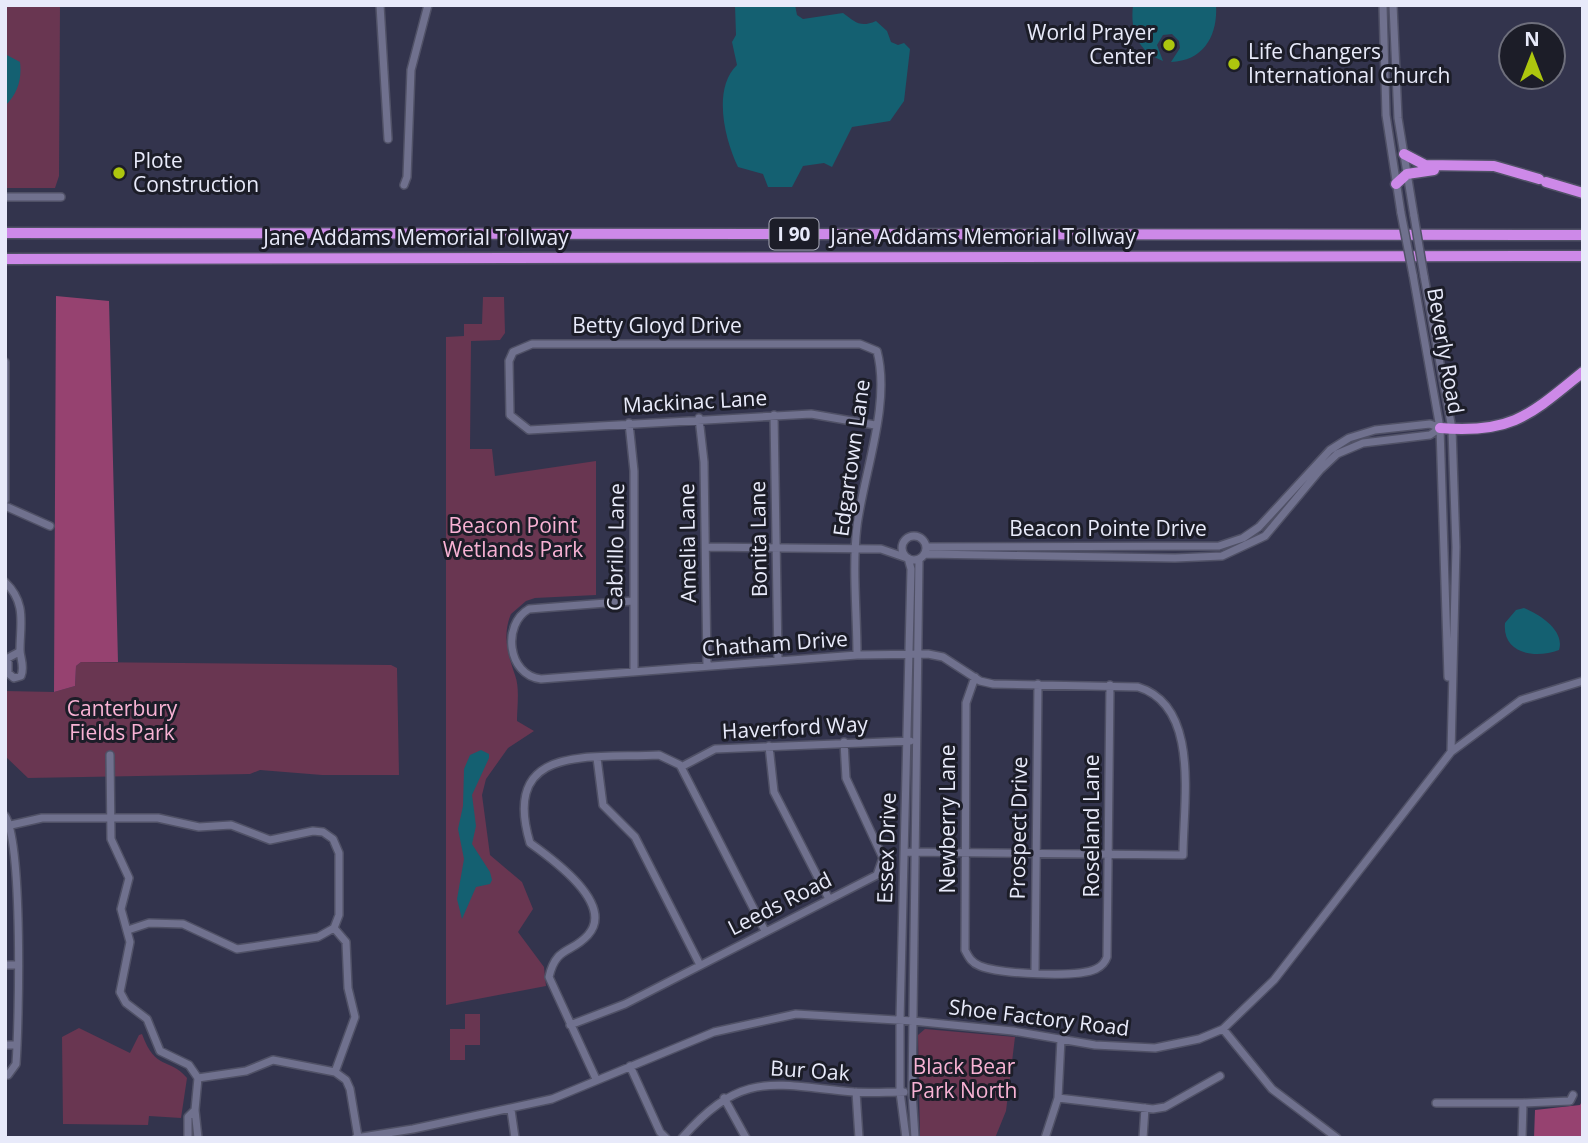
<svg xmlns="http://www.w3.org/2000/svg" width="1588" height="1143" font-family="'Open Sans',sans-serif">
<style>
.green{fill:#693651}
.forest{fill:#964270}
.water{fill:#146071}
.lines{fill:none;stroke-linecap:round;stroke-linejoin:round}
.minor-casing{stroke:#505166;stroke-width:10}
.highway-casing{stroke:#505166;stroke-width:13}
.minor{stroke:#70718e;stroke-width:7}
.highway{stroke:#cd89e8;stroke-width:10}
.minor-bridge-casing{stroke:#505166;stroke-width:10;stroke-linecap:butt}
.minor-bridge{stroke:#70718e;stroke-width:7}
.poi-dot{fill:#adc60e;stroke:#1c1d28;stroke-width:2.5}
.labels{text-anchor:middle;stroke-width:6;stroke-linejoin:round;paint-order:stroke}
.shield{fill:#1c1d28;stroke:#abacbb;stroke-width:2}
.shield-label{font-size:19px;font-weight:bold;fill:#e8eafa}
.poi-label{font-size:21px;fill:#e8eafa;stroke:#1c1d28;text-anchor:start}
.street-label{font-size:21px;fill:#e8eafa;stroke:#1c1d28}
.park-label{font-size:21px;fill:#f8b2d4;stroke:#1c1d28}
</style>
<rect width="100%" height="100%" fill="#33344d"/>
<path class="green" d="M5,5H60L59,176L55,188H5Z
M483,297H504L505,333L500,340L471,341L470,449H492L495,476L596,461V595L535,598L526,601L511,614C502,635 508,655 515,675C520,688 517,707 517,721L534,731L508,748L486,779L482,795L490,855L522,882L533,909L518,932L544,967L546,986L446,1005V337L464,336V324H482Z
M81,662L391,665L397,668L399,775H322L260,770L250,774L28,778L5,756V691L54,692L75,686L76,666Z
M465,1014H480V1045H465V1060H450V1029H465Z
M79,1028L130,1053L139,1035L142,1034C156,1072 168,1056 187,1078L181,1118L149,1116L148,1125L63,1124L62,1037Z
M925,1029L1015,1037L1006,1111L995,1138H920L918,1035Z"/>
<path class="forest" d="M56,296L109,301L118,662H81L76,666L75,686L54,692Z
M1583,1099V1138H1534L1535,1110L1580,1105Z"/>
<path class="water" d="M735,5H795L797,15L803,19L843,13C855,22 860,28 876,21L887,31L891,42L898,45L904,43L910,49L904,101L890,121L852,127L832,167L824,163L803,166L792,187H768L763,174L738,167C725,140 712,89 737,65L732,42L736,35Z
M1133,5H1216C1218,35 1204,61 1171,62L1180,48L1179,41L1172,34L1163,35L1157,45L1163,61C1138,51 1130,32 1133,5Z
M5,54L20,62C22,79 18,93 5,106Z
M1524,608C1541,615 1565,631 1559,650C1535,659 1502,654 1505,623L1516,610Z
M481,750L489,754V758L472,795L476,826L472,844L490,872L492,880L490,884L476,887L462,919L457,899L464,859L458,829L463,806L464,769L470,755Z"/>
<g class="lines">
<g class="minor-casing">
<path id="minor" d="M380,5L388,139
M1383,5L1386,115L1401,213
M1393,5L1398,118L1414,216
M404,185L407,177L411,70L428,5
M5,197H61
M1413,275L1440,428L1448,677
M1424,276L1452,429L1456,547L1451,752
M5,362V500
M774,415L778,661
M699,418L704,462L707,666
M629,423L634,471V672
M5,506L50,526
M902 548a12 12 0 1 1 24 0a12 12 0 1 1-24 0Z
M706,547L881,549L907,558
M926,547L1219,546L1243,538L1259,527L1330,450L1349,438L1375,430L1430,424L1440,428
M925,554L1175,558L1222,556L1265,536L1320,470L1337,454L1363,443L1430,435L1440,428
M5,582C27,603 20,624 20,650C20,658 25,666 21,676L14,678L8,673V658L19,652
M632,601L529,609C502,624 507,675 541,679L857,655L928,654L943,657L980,681L993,684L1138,687C1201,706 1183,803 1183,855L905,852
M857,655C857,613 852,568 857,526C864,472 891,404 877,351L860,344H532L513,352L509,361L510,415L529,430L811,414L875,425
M975,677L966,703L965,950C969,958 972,963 980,966C1000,974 1077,978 1096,969C1102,966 1105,963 1107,957L1110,685
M769,746L774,792L829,899
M110,755L111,839L129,878L121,909L130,942L120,992L126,1003L147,1019L160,1051L189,1065L198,1078L195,1110L198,1138
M597,758L603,805L635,837L700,965
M681,767L715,749L910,741
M5,816C23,844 19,1022 16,1064L8,1075
M11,825L42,818H158L199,827L231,825L270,840L313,831L323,832L333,839L339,853V915L334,928
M334,928L346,942L348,988L355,1017L335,1072
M128,930L149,923L183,924L237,949L318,937L334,928
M5,965H17
M1035,972L1038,684
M570,1025L625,1004L877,875L883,858L846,778L844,742
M1223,1029L1272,1089L1337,1138
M5,1045H16
M630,1066L660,1132L666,1138
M198,1078L246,1071L273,1060L335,1072L346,1080L350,1089L358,1137
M596,1079L549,977C556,946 571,954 588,935C616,904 551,858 530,843C500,742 592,759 659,755L680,765L765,931
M856,1092L859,1138
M724,1098L746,1138
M1058,1098L1153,1109L1165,1107L1220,1076
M1436,1103H1523L1522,1138
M1523,1103L1570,1101L1573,1095
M511,1110L515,1138
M188,1138V1117L195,1110
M356,1138L413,1129L552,1099L714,1032L796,1014L913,1021L1013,1031L1095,1045L1155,1048L1199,1039L1223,1029L1274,980L1451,752L1521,700L1583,681
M682,1138C743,1069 773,1085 854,1092C871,1093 887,1092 904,1092
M906,1138L900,1092V1020L911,569L908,558
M915,1138L912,1092L919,559
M1045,1138L1058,1098L1061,1039
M1143,1138L1145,1108"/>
</g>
<g class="highway-casing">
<path id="highway" d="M1404,154L1425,165L1494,166L1539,179
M1546,182L1583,193
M1396,184L1407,174L1434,170
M5,233L1583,235
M5,259L1583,256
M1440,428C1512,434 1530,415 1583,372"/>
</g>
<use href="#minor" class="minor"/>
<use href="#highway" class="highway"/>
<g class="minor-bridge-casing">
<path id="minor-bridge" d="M1401,213L1413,275
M1414,216L1424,276"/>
</g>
<use href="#minor-bridge" class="minor-bridge"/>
</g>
<g class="poi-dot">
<circle cx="1169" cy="45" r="7"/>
<circle cx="1234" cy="64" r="7"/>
<circle cx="119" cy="173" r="7"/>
</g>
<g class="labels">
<rect class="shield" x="769.5" y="218.5" width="49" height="31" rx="5"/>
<g class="shield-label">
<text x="794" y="241">I 90</text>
</g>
<g class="poi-label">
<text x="1155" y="40" text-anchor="end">World Prayer<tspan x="1155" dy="24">Center</tspan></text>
<text x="1248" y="59">Life Changers<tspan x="1248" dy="24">International Church</tspan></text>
<text x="133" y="168">Plote<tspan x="133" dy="24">Construction</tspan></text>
</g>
<g class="street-label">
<text x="983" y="244">Jane Addams Memorial Tollway</text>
<text x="416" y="245">Jane Addams Memorial Tollway</text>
<text x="657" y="333">Betty Gloyd Drive</text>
<text transform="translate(1445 351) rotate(80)" y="7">Beverly Road</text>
<text transform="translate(695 402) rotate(-3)" y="7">Mackinac Lane</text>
<text transform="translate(852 458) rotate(-82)" y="7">Edgartown Lane</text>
<text x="1108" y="536">Beacon Pointe Drive</text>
<text transform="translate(759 539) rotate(-91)" y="7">Bonita Lane</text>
<text transform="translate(688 543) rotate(-91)" y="7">Amelia Lane</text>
<text transform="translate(616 547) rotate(-89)" y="7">Cabrillo Lane</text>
<text transform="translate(775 644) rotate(-4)" y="7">Chatham Drive</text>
<text transform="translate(795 728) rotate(-3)" y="7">Haverford Way</text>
<text transform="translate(948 819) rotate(-90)" y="7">Newberry Lane</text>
<text transform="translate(1092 826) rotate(-90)" y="7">Roseland Lane</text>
<text transform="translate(1019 828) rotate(-89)" y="7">Prospect Drive</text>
<text transform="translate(887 848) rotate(-88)" y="7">Essex Drive</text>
<text transform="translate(780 904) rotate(-27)" y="7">Leeds Road</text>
<text transform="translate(1039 1018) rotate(7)" y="7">Shoe Factory Road</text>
<text transform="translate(810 1071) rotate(4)" y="7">Bur Oak</text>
</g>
<g class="park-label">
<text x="513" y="533">Beacon Point<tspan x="513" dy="24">Wetlands Park</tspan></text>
<text x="122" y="716">Canterbury<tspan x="122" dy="24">Fields Park</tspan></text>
<text x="964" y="1074">Black Bear<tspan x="964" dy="24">Park North</tspan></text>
</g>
</g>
<rect width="1588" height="1143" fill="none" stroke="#e8eafa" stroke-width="14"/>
<g transform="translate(1532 56)"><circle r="33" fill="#1c1d28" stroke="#6e6f7c" stroke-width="2"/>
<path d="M0-5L12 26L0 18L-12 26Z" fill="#adc60e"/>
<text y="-10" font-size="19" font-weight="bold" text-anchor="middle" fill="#e8eafa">N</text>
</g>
</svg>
